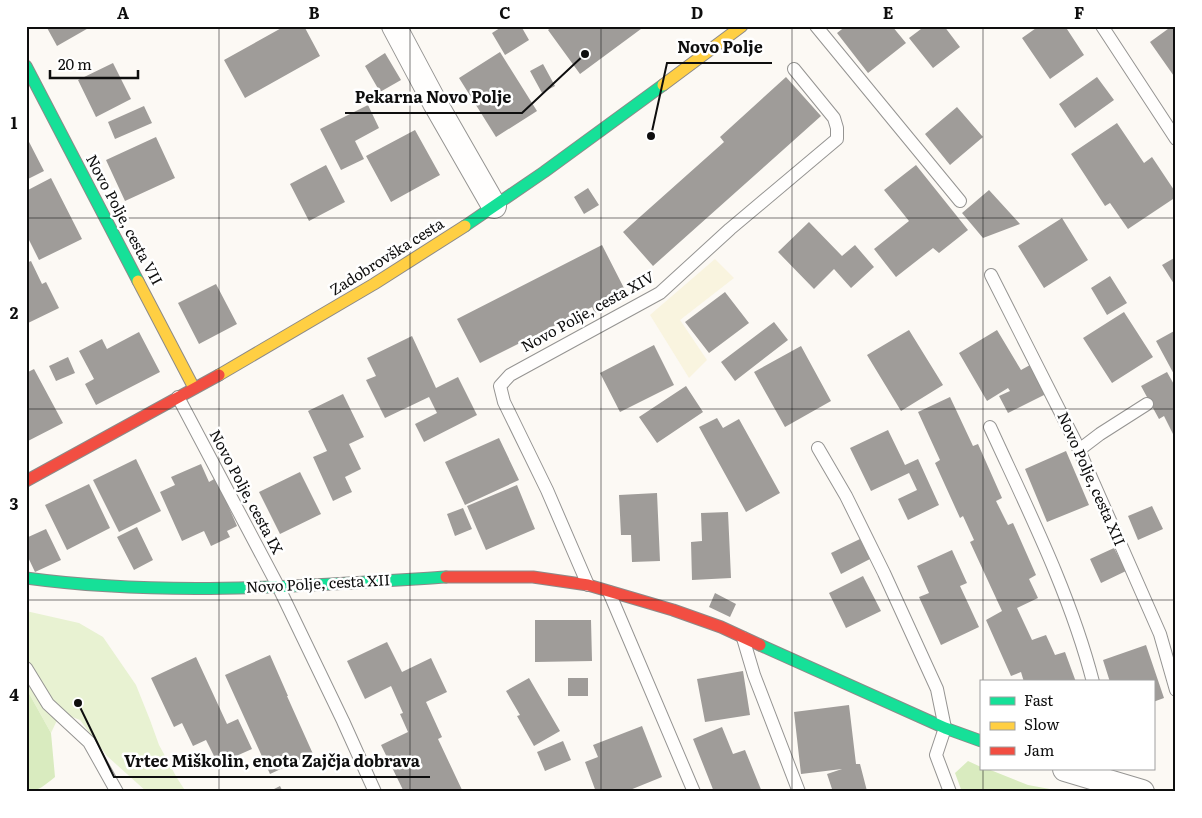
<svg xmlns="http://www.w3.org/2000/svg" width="1202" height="818" font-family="Literata,serif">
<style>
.farmland{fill:#f9f4df}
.green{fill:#e8f2d2}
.forest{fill:#d9ebbf}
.building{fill:#9f9c99}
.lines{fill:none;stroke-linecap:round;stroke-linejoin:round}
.lane-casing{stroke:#959492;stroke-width:14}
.street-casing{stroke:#959492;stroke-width:26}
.fast-casing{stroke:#8c8a88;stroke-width:13}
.slow-casing{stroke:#8c8a88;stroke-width:13}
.jam-casing{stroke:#8c8a88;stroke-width:13}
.lane{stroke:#fffefd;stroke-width:12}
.street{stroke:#fffefd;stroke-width:24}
.fast{stroke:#16e098;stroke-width:11}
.slow{stroke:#ffcf43;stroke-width:11}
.jam{stroke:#f24e42;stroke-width:11}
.grid{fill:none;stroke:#0e0e0e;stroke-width:1;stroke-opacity:0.55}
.labels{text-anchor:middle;stroke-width:5;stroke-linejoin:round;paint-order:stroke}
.street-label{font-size:15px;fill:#0e0e0e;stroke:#fff}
.leader{fill:none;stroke:#0e0e0e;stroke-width:2}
.callout-dot{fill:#0e0e0e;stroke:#fff;stroke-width:2}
.callout-label{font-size:16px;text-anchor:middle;font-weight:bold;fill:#0e0e0e;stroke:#fff;stroke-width:5;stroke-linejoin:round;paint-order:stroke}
.neatline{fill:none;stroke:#0e0e0e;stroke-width:2}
.grid-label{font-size:16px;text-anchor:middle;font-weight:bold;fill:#0e0e0e}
</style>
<rect width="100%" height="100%" fill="#fcf9f4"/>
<path class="farmland" d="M715,259L734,278L680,320L707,360L689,378L650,315Z"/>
<path class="green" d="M26,611L79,623L103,637L136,685L150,720L159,745L177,778L186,792H147L107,756L80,720L67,715L59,716L51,733L26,688Z"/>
<path class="forest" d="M26,688L51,733L55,777C46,784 38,792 26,792Z
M968,761L981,767V769H988L1028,785L1066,792H962L955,773Z"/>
<path class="building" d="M46,26H92L57,46Z
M285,26H304L320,56L245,98L224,60Z
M503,26H521L529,40L505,55L492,33Z
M553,26H645L580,74L548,30Z
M846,26H892L906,43L868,73L837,33Z
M925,26H944L960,47L933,68L909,38Z
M1039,26H1065L1084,55L1050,79L1022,38Z
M1172,26H1176V79L1150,42Z
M500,52L537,111L496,137L459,78Z
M385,53L401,80L380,92L365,66Z
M113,63L131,99L96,117L78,80Z
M543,64L555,86L542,93L530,71Z
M786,77L821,116L653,266L623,232L724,142L720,137Z
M1097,77L1114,100L1075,128L1059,104Z
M368,105L379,128L355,141L364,159L341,170L320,129Z
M144,106L152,123L115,139L108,122Z
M957,107L983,137L950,165L925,134Z
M1117,123L1144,163L1152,157L1176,193V197L1128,229L1110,203L1105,206L1071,154Z
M415,130L440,175L391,202L366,156Z
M26,136L44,171L26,180Z
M156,137L175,178L125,201L106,160Z
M326,165L345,202L309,221L290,184Z
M916,165L968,230L939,253L933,248L896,277L874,249L909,221L884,190Z
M51,178L82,239L39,260L26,234V191Z
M588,188L599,205L584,214L574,197Z
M989,190L1020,224L983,238L962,213Z
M1062,218L1088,260L1044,288L1018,246Z
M809,222L842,256L855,245L874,267L851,288L834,269L814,289L778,252Z
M602,245L626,292L606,301L608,306L595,313L592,307L480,363L457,319Z
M1176,257V287L1162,265Z
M31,261L42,284L46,282L59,308L26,324V263Z
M1110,276L1127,303L1107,315L1091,288Z
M216,284L237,324L199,344L178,303Z
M725,292L749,323L709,353L685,322Z
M1124,312L1153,357L1112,383L1083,338Z
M774,322L788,340L735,381L721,362Z
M909,330L943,385L901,411L867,355Z
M997,330L1021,370L1030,365L1046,394L1008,413L999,396L1010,391L1008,388L987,401L959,353Z
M1176,330V378L1156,341Z
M139,332L160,372L96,405L85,384L94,379L79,351L102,339L107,349Z
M412,336L436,388L458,377L477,415L424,442L415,424L437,413L429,397L385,418L366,380L376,376L367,358Z
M654,345L674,385L620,412L600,373Z
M801,346L831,401L785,427L754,372Z
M68,357L75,373L56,381L49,366Z
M34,369L63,423L26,442V373Z
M1167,372L1176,388V440L1164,416L1159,419L1141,386Z
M686,386L703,412L657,443L639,417Z
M343,394L364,437L349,444L361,469L345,477L352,492L333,501L313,457L327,451L308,411Z
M950,397L973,446L978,444L1002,498L996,501L1008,525L1013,523L1036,575L1029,579L1038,598L1017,608L1032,640L1046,635L1055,655L1065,652L1076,682H1024L1021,672L1011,676L986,620L1002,611L970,542L974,540L963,516L960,518L935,463L940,460L918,412Z
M717,418L723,428L739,419L780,493L746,512L699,427Z
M888,430L905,465L918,459L939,505L908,520L898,499L917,490L909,473L871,491L850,448Z
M499,438L519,480L465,505L445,462Z
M1066,451L1089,505L1047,522L1025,469Z
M136,459L161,511L119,532L93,480Z
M201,464L209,482L216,478L237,526L227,531L230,537L211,546L204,531L182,541L160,492L175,485L171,477Z
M300,472L321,514L280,534L259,492Z
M89,484L110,528L67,550L45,505Z
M517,485L535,529L486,550L467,506Z
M657,493L660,561L632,562L631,535H621L619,495Z
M1152,506L1163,529L1138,540L1128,516Z
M463,508L472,529L455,536L447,514Z
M728,512L731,578L692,580L691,542L702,541L701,513Z
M137,527L153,560L134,570L117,537Z
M46,529L61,560L35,572L26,553V538Z
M860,539L870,559L841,574L831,553Z
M1114,548L1126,571L1101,583L1090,559Z
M952,550L967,583L960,586L979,627L941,645L919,597L929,593L917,566Z
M863,576L881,611L846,628L829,593Z
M715,593L736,604L730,617L709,607Z
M535,620H591L592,661L535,662Z
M387,642L402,672L431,658L447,692L426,702L442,737L438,739L463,792H404L381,745L408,732L400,714L403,713L391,686L365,699L347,661Z
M1146,645L1164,698L1153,702V682H1110L1103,660Z
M270,655L288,696H287L313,754L270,774L225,675Z
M196,657L227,724L238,719L252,749L218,764L206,740L193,746L182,723L174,727L151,678Z
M743,671L750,715L705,722L697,679Z
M529,678L560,731L534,746L517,716L520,715L506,691Z
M568,678H588V696H568Z
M849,705L856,764H860L867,791L863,792H833L827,774L842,769L801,774L794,712Z
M642,726L662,777L625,792H596L585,762L598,757L593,745Z
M722,727L733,754L745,750L762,792H714L693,739Z
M563,741L571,760L545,771L537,752Z
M280,786L283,792H268Z"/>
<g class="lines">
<g class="lane-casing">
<path id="lane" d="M816,26L960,201
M1102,26L1176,139
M991,275L1075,441L1160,634L1176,690
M178,397L278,586L343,721L375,792
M990,427C1028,510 1070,593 1093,682
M818,448L846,496L884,573L937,689L945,728L936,755L950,792
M1079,450L1100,434L1147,404
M588,585L547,490L504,402L500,386L510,375L660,293L730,229L837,139V128L834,118L794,69
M609,592L694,792
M743,638L754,675L799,792
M26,668L48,704L89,742L117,792"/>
</g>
<g class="street-casing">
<path id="street" d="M394,26L435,103L494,206
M1065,769L1142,792"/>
</g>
<g class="fast-casing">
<path id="fast" d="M26,66L138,281
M465,226L544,172L663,85
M26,578C166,597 306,586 446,577
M760,645L945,728L981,741"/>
</g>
<g class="slow-casing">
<path id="slow" d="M663,85L742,26
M138,281L194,388
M219,375L374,284L465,226"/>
</g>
<g class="jam-casing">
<path id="jam" d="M26,481L219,375
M446,577H533L588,585L673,610L721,627L760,645"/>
</g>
<use href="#lane" class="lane"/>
<use href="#street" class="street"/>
<use href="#fast" class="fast"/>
<use href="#slow" class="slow"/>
<use href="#jam" class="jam"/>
</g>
<path class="grid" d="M219,26V792M410,26V792M601,26V792M792,26V792M983,26V682M26,218H1176M26,409H1176M26,600H1176M983,769V792"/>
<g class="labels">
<g class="street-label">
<text transform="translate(124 220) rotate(62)" y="5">Novo Polje, cesta VII</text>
<text transform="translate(387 257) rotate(-32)" y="5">Zadobrovška cesta</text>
<text transform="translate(588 312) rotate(-29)" y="5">Novo Polje, cesta XIV</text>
<text transform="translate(1091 479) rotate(66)" y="5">Novo Polje, cesta XII</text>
<text transform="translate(246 492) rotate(62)" y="5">Novo Polje, cesta IX</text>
<text transform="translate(318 584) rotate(-3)" y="5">Novo Polje, cesta XII</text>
</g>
</g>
<path class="leader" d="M651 136L667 63H772M585 54L522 113H345M78 703L114 777H430"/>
<g class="callout-dot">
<circle cx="651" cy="136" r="5"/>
<circle cx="585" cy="54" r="5"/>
<circle cx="78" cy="703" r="5"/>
</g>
<g class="callout-label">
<text x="720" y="53">Novo Polje</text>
<text x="433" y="103">Pekarna Novo Polje</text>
<text x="272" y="767">Vrtec Miškolin, enota Zajčja dobrava</text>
</g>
<rect width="1202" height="818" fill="none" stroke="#ffffff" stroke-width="55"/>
<rect x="980" y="680" width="175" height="90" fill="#ffffff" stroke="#9f9f9f"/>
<rect x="990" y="697" width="25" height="8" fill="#16e098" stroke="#9f9f9f"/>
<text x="1024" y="706" font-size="15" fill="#0e0e0e">Fast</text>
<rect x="990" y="722" width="25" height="8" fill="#ffcf43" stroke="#9f9f9f"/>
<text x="1024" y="730" font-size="15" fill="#0e0e0e">Slow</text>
<rect x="990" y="747" width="25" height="8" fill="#f24e42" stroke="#9f9f9f"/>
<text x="1024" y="756" font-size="15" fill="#0e0e0e">Jam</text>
<path d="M50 70v8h88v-8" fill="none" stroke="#0e0e0e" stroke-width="2.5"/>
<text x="58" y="70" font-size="15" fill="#0e0e0e" stroke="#ffffff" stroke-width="4" paint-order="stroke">20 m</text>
<rect x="28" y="28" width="1146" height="762" class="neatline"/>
<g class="grid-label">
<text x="123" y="19">A</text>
<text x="314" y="19">B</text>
<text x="505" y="19">C</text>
<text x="697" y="19">D</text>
<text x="888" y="19">E</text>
<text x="1079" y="19">F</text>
<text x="14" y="129">1</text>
<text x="14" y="319">2</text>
<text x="14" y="510">3</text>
<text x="14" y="701">4</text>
</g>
</svg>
